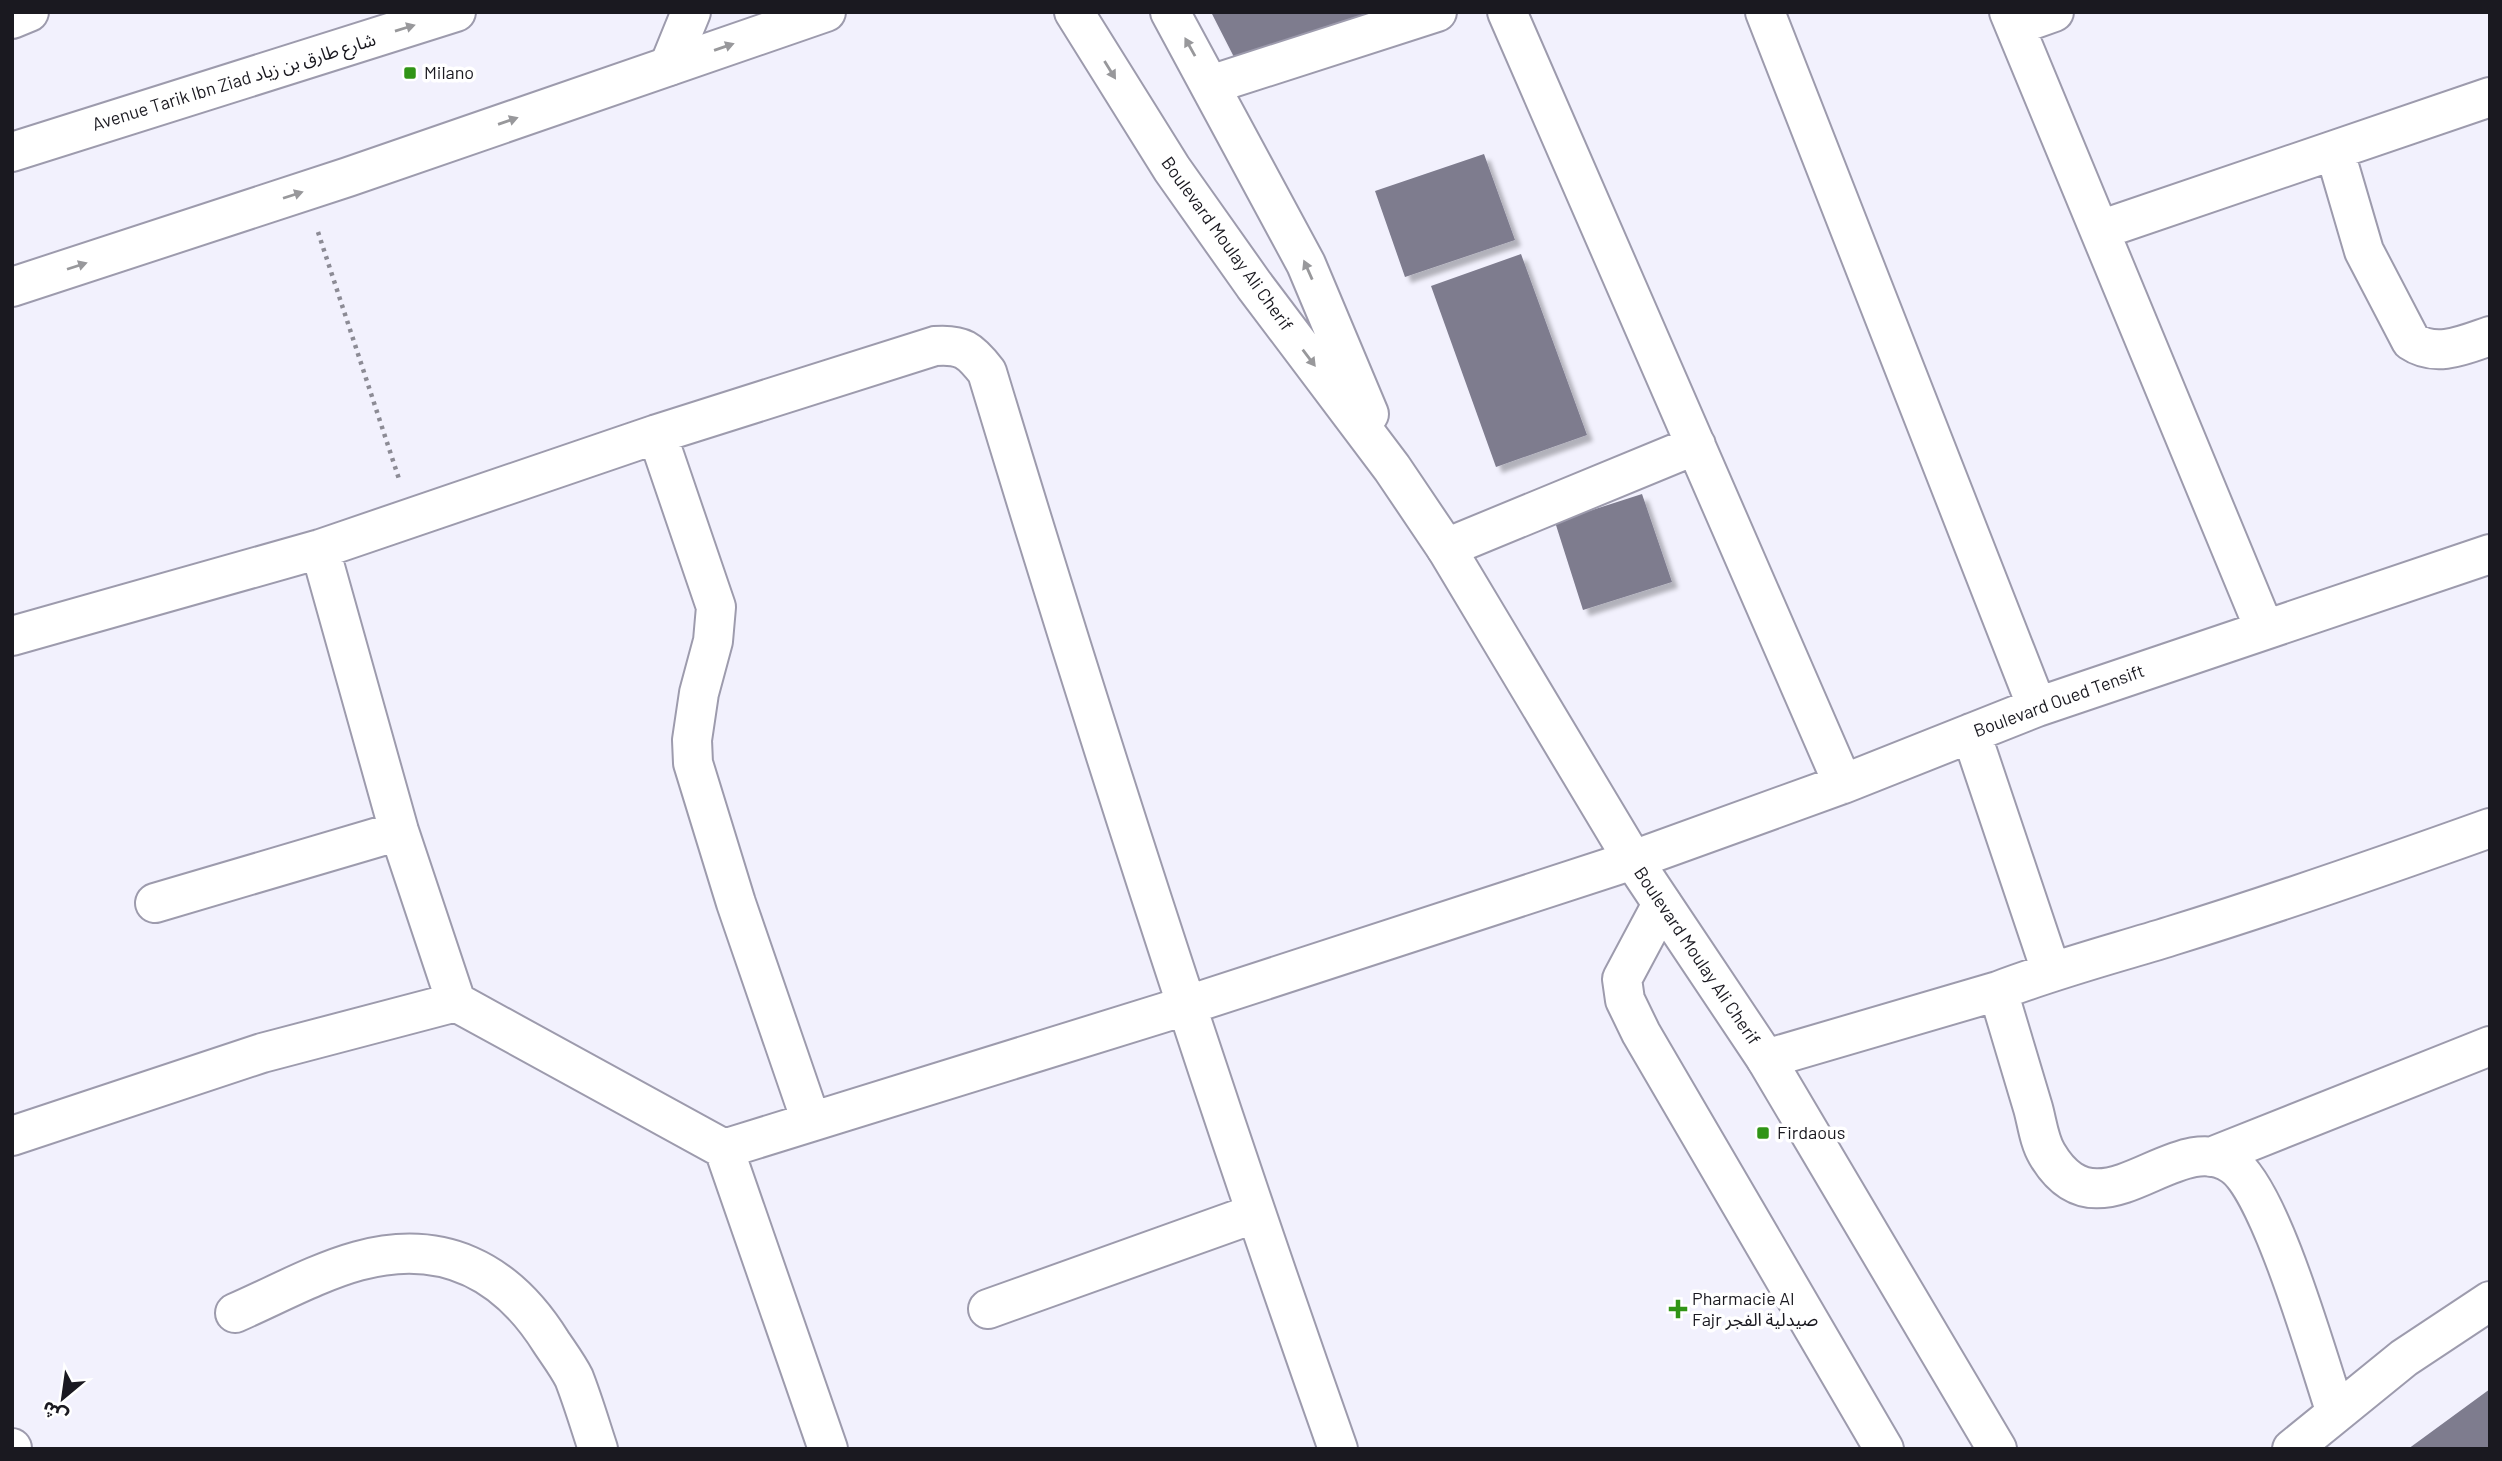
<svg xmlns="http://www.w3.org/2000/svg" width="2502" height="1461" font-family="Barlow,'Noto Sans Arabic',sans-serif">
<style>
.building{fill:#7e7c8e;filter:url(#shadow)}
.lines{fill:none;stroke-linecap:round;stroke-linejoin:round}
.minor-casing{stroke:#9d9bad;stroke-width:42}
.major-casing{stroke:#9d9bad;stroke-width:42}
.path{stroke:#8c8b95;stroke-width:4.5;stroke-dasharray:3.5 5;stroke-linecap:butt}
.minor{stroke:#fff;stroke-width:38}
.major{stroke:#fff;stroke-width:38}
.oneway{fill:#98989b}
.poi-dot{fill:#309416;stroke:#fff;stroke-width:2.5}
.labels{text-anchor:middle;stroke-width:7;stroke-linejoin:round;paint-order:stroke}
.poi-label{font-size:18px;fill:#1a1920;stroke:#fff;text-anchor:start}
.street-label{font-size:18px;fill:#1a1920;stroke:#fff}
</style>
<defs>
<filter id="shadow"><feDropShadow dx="6" dy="6" stdDeviation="2" flood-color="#0004"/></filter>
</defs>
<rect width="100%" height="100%" fill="#f2f1fd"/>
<path class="building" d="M1211,12H1376L1235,59Z
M1484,154L1515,240L1405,277L1375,191Z
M1521,254L1587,435L1496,467L1431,286Z
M1642,494L1672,582L1583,610L1555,522Z
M2490,1389V1449H2408Z"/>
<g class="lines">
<g class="minor-casing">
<path id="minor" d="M1507,12L1843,784
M1765,12L2037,707
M2009,12L2264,628
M2015,26L2054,12
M1210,85L1437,12
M2335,152L2364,251L2411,341C2436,358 2464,345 2490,336
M2100,230L2490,97
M12,287L348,177L826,12
M657,434L716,607L713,641L699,693L692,740L693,763L736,903L811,1121
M1446,548L1696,445
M320,549L399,831L456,1002L724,1149L828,1449
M12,636L320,549L657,434L935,346C962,344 970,350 987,372C1096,733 1212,1093 1338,1449
M1971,733L2051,971
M155,903L399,831
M1662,904L1622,979L1625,1000L1641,1033L1884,1449
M1766,1059L1998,991
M12,1136L262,1053L456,1002
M724,1149L1185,1006L1633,860L1843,784L2037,707L2490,554
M2211,1157L2490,1046
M988,1309L1256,1213
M235,1313C274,1296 318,1272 358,1261C442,1238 506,1270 551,1342C559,1354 568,1366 574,1378C583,1401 590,1425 598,1449
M2336,1413C2319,1363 2271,1191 2233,1165C2175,1124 2100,1244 2047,1154C2039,1141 2037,1122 2033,1108C2021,1069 2010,1030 1998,991C2055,969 2113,954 2171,936C2278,903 2384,866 2490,828
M12,1448V1449
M2292,1449L2404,1358L2490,1301"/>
</g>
<g class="major-casing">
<path id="major" d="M1074,12L1172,169L1254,285L1392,468L1446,548L1633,860L1766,1059L1997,1449
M1170,12L1306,264L1369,414
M12,19L29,12
M669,66L691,12
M12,152L456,12"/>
</g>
<path class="path" d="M318,232L399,479"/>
<use href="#minor" class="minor"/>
<use href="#major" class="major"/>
</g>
<defs><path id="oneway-solid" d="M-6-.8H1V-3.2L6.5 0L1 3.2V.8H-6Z" transform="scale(1.75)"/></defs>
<g class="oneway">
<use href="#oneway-solid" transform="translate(405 28) rotate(-17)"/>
<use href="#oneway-solid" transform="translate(724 47) rotate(-19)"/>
<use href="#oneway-solid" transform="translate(1190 47) rotate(-119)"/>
<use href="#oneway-solid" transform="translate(1110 70) rotate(58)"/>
<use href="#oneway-solid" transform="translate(508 121) rotate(-19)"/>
<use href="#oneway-solid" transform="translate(293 195) rotate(-18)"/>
<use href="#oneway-solid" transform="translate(77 266) rotate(-18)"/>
<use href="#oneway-solid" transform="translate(1308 270) rotate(-114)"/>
<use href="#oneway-solid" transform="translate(1309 358) rotate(53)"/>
</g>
<g class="poi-dot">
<rect x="403" y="66" width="14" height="14" rx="3.5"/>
<rect x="1756" y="1126" width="14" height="14" rx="3.5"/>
<path d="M1674.5 1298.5h7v7h7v7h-7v7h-7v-7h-7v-7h7z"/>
</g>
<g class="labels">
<g class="poi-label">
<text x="424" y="79">Milano</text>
<text x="1777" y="1139">Firdaous</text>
<text x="1692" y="1305">Pharmacie Al<tspan x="1692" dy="21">Fajr صيدلية الفجر</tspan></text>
</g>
<g class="street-label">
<text transform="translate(234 82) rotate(-17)" y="6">Avenue Tarik Ibn Ziad شارع طارق بن زياد</text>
<text transform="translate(1227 244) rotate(54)" y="6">Boulevard Moulay Ali Cherif</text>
<text transform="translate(2059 701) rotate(-20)" y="6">Boulevard Oued Tensift</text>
<text transform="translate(1697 956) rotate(56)" y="6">Boulevard Moulay Ali Cherif</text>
</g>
</g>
<rect width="2502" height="1461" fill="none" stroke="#1a1920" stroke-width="28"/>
<g transform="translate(63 1398) rotate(209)" stroke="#ffffff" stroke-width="5" paint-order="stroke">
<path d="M0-5L12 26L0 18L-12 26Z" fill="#1a1920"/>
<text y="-10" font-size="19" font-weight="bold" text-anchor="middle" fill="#1a1920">ش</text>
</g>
</svg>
